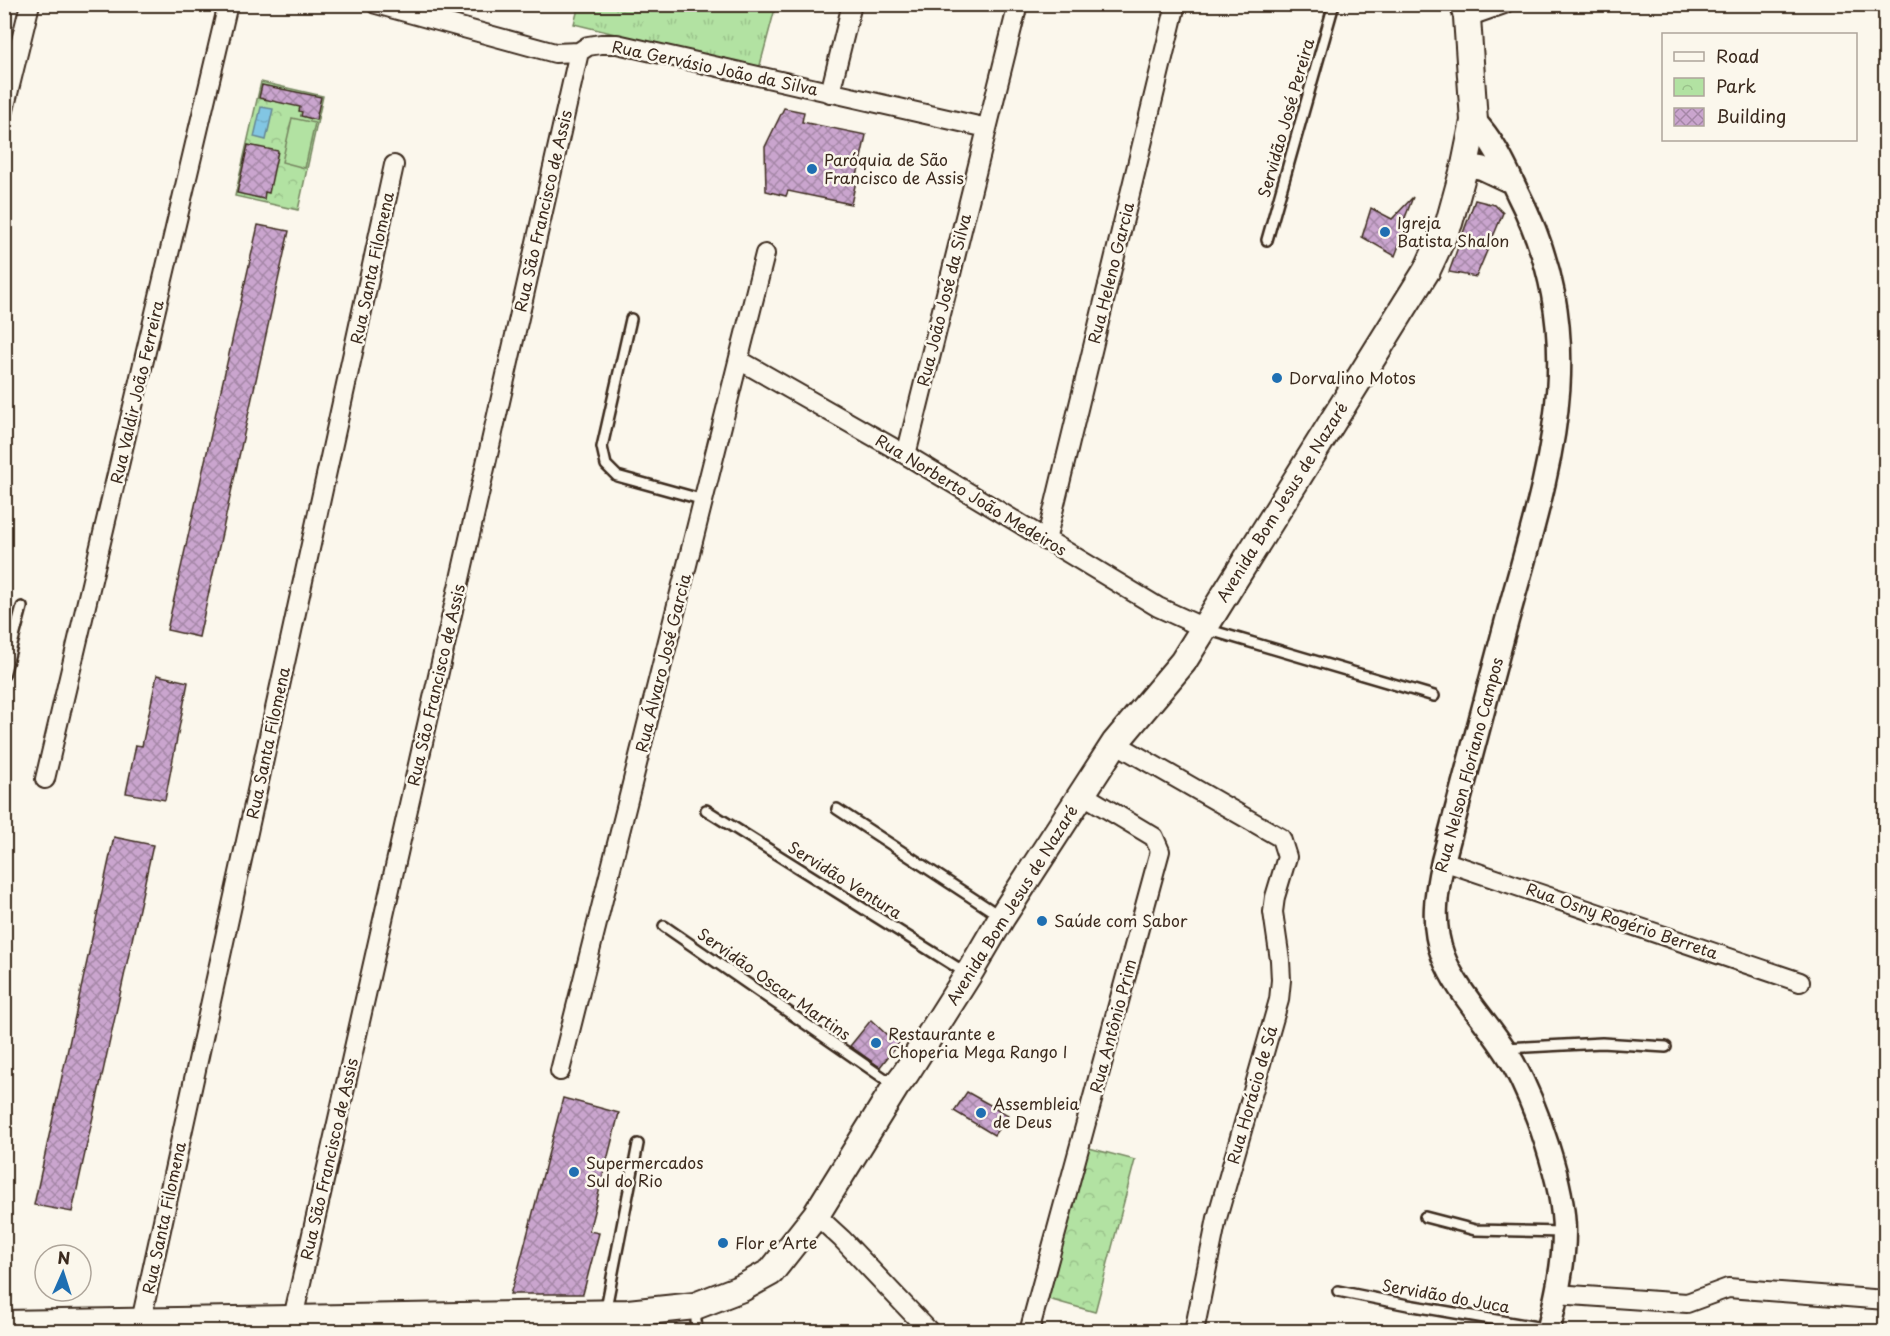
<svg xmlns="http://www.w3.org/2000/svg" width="1890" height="1336" font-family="'Playpen Sans',sans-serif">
<defs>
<pattern id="grass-tufts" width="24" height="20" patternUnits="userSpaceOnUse" patternTransform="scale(1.5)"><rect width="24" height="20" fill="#b2e2a2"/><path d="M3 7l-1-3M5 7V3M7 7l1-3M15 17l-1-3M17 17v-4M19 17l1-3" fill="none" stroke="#9ac28b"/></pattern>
<pattern id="park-crowns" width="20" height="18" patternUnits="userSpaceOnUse" patternTransform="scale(1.5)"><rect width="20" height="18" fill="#b2e2a2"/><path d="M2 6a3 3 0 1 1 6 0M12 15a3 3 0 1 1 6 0" fill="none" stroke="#9ac28b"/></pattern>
<pattern id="water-ripples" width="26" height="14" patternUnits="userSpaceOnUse" patternTransform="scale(1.5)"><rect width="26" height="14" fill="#82c6e3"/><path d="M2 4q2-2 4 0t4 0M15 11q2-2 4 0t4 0" fill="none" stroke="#71aac2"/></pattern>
<pattern id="building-cross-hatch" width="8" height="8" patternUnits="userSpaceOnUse" patternTransform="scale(1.5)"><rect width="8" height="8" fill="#caa5ce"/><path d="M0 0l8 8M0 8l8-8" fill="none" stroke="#a587a7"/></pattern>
</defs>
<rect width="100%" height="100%" fill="#fbf7ec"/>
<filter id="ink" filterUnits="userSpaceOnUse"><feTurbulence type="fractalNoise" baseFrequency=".0167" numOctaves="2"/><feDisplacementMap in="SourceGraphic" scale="12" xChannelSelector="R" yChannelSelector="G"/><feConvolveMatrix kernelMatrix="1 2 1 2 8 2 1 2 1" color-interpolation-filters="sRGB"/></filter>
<g filter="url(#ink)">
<!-- grass -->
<path fill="url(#grass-tufts)" stroke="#768660" stroke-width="1.5" d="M579 5H776L759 69 574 24Z"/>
<!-- park -->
<path fill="url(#park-crowns)" stroke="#768660" stroke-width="1.5" d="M261 82 323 96 298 210 235 196Z
M1089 1148 1135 1160 1095 1312 1048 1299Z"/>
<!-- pitch -->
<path fill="#b2e2a2" stroke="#768660" stroke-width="1.5" d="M292 118 315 123 305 168 282 162Z"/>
<!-- water -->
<path fill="url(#water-ripples)" stroke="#668894" stroke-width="1.5" d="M261 107 273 109 266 140 254 137Z"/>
<!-- building -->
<path fill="url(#building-cross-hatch)" stroke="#3b2a1e" stroke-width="1.5" d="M262 85 321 97 316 120 301 116 302 112 299 111 300 107 259 98Z
M784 108 804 112 802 122 866 135 851 204 788 191 786 196 766 191 765 147Z
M248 145 278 151 269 193 265 192 264 199 237 193Z
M1413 197 1403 223 1411 227 1401 240 1395 256 1362 237 1371 208 1392 219Z
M1475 200 1495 205 1503 213 1476 277 1449 272Z
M258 225 289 231 199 637 167 630Z
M157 675 188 682 165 800 126 793 136 745 142 746Z
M114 837 153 845 72 1212 34 1205Z
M871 1020 886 1034 902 1039 880 1067 850 1046Z
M967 1092 1008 1115 994 1135 954 1111Z
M563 1098 619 1113 589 1231 599 1233 583 1294H510L518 1270Z"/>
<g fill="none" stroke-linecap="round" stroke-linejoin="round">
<!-- service casing -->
<g stroke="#3b2a1e" stroke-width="14">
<path id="service" d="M1267 240 1334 4
M631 319 602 447 606 465 617 476 704 500
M1206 629 1434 696
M4 675 22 607
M837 809 1000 916
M706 810 966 973
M664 926 894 1085
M1506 1048 1602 1043 1666 1047
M1425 1217 1475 1230 1564 1232
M1338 1291 1408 1305 1549 1329
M695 1308 697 1332
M605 1313 638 1144"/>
</g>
<!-- minor casing -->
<g stroke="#3b2a1e" stroke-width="22">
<path id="minor" d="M376 4 555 53 579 52 588 46 601 44H617L987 128
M1467 17 1504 4
M830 93 852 4
M4 110 30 4
M739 360 906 455 1158 607 1204 628
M906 455 1018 4
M1046 541 1176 4
M1115 743 1281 838 1287 857 1275 897 1273 912 1280 960 1281 980 1279 1000 1217 1218 1194 1332
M45 779 228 4
M1443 861 1800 982
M560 1071 765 254
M816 1215 842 1239 930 1332
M1556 1294 1687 1303 1728 1288 1886 1300
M293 1318 579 52
M141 1321 394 165
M553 1332 558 1313
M1029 1332 1160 851 1154 837 1082 794"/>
</g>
<!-- tertiary casing -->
<g stroke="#3b2a1e" stroke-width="27">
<path id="tertiary" d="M1474 121C1494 141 1506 169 1518 194 1595 344 1548 470 1507 620 1486 701 1464 781 1443 861 1436 892 1431 925 1443 956 1458 995 1492 1026 1513 1063 1536 1105 1564 1184 1564 1232 1564 1265 1556 1299 1548 1332
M1465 165 1482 168 1512 182"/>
</g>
<!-- secondary casing -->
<g stroke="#3b2a1e" stroke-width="30">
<path id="secondary" d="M4 1324 628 1313 695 1306 742 1288 771 1272 816 1215 896 1086 906 1073 968 975 1002 917 1115 743 1183 662 1427 270 1449 223 1465 165 1474 121 1467 17 1464 4"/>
</g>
<!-- service -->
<use href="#service" stroke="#fbf7ec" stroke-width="9"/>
<!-- minor -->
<use href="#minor" stroke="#fbf7ec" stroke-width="18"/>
<!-- tertiary -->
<use href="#tertiary" stroke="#fbf7ec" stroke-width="22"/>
<!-- secondary -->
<use href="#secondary" stroke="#fbf7ec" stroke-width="26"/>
</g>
</g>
<!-- markers -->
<g fill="#1f6fb2" stroke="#fbf7ec" stroke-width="2">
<circle cx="812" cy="169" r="6"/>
<circle cx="1385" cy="232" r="6"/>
<circle cx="1277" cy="378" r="6"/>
<circle cx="1042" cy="921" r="6"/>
<circle cx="876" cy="1043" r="6"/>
<circle cx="981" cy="1113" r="6"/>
<circle cx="574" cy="1172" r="6"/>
<circle cx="723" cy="1243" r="6"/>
</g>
<g text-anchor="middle" stroke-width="5" stroke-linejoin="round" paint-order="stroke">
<!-- street labels -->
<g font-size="16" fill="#3b2a1e" stroke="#fbf7ec">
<text transform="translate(715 68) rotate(12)" y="6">Rua Gervásio João da Silva</text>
<text transform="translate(1286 118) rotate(-74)" y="6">Servidão José Pereira</text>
<text transform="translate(543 211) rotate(-77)" y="6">Rua São Francisco de Assis</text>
<text transform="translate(372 268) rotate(-78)" y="6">Rua Santa Filomena</text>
<text transform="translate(1111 273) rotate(-76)" y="6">Rua Heleno Garcia</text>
<text transform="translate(944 300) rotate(-76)" y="6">Rua João José da Silva</text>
<text transform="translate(137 392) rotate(-77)" y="6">Rua Valdir João Ferreira</text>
<text transform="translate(971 495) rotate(31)" y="6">Rua Norberto João Medeiros</text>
<text transform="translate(1282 502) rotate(-58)" y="6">Avenida Bom Jesus de Nazaré</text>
<text transform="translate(663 663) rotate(-76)" y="6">Rua Álvaro José Garcia</text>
<text transform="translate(436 685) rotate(-77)" y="6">Rua São Francisco de Assis</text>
<text transform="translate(268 743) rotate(-78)" y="6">Rua Santa Filomena</text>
<text transform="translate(1469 765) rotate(-75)" y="6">Rua Nelson Floriano Campos</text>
<text transform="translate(845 880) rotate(32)" y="6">Servidão Ventura</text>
<text transform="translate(1012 905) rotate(-58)" y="6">Avenida Bom Jesus de Nazaré</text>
<text transform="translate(1622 921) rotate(19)" y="6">Rua Osny Rogério Berreta</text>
<text transform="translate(774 984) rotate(35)" y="6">Servidão Oscar Martins</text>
<text transform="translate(1113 1026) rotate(-75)" y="6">Rua Antônio Prim</text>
<text transform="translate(1252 1095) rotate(-74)" y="6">Rua Horácio de Sá</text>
<text transform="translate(329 1159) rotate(-77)" y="6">Rua São Francisco de Assis</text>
<text transform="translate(164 1218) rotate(-78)" y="6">Rua Santa Filomena</text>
<text transform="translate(1446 1296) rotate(10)" y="6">Servidão do Juca</text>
</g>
<!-- poi labels -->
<g font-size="16" fill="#3b2a1e" stroke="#fbf7ec" text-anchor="start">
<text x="824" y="166">Paróquia de São<tspan x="824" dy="18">Francisco de Assis</tspan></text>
<text x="1397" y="229">Igreja<tspan x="1397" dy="18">Batista Shalon</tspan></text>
<text x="1289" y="384">Dorvalino Motos</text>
<text x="1054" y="927">Saúde com Sabor</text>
<text x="888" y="1040">Restaurante e<tspan x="888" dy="18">Choperia Mega Rango I</tspan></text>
<text x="993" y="1110">Assembleia<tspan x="993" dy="18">de Deus</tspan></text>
<text x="586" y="1169">Supermercados<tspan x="586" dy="18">Sul do Rio</tspan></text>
<text x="735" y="1249">Flor e Arte</text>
</g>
</g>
<!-- margin -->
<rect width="1890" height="1336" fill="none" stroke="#fbf7ec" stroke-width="24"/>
<rect x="12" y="12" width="1866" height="1312" fill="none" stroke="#3b2a1e" stroke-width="2" filter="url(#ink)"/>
<!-- legend -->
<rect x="1662" y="33" width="195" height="108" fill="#fbf7ec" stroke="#aea59a" stroke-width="1.5"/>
<rect x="1674" y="52" width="30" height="9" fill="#fbf7ec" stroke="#aea59a" stroke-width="1.5"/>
<text x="1716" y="63" font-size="18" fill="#3b2a1e">Road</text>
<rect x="1674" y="78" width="30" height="18" fill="url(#park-crowns)" stroke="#aea59a" stroke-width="1.5"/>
<text x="1716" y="93" font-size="18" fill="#3b2a1e">Park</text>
<rect x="1674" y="108" width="30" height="18" fill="url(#building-cross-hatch)" stroke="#aea59a" stroke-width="1.5"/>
<text x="1716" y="123" font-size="18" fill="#3b2a1e">Building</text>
<!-- north arrow -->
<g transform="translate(63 1273) rotate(3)"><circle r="28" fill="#fbf7ec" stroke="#aea59a" stroke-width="1.5"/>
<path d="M0-4.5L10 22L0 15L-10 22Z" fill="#1f6fb2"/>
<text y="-9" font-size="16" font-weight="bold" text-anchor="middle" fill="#3b2a1e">N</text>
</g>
</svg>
